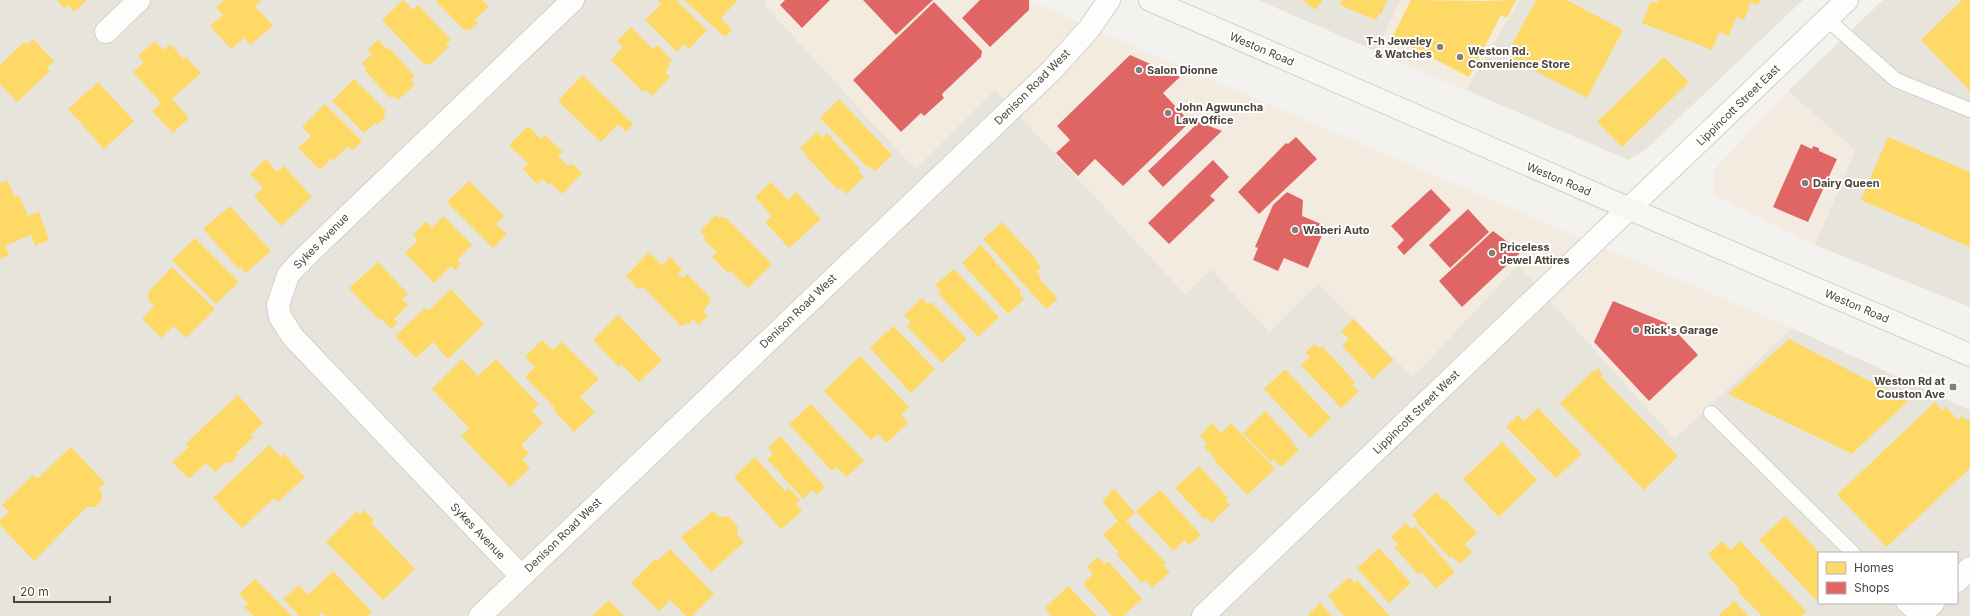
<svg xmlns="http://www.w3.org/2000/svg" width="1970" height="616" font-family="Inter,sans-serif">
<rect width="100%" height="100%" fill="#f4f2ee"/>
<!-- residential -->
<path fill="#e7e4dc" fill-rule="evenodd" d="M0 0H767L765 5 915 169 995 89 1185 294 1211 269 1269 332 1318 283 1413 377 1518 264 1674 438 1792 328 1970 410V616H0ZM1819 553H1957V603H1819Z
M1258 0H1803L1644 151 1628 160Z
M1883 0H1970V307L1815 245 1855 150 1788 91Z"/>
<!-- commercial -->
<path fill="#f3ebdf" d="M767 0H1028L1153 55 1792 328 1675 439 1518 265 1413 377 1318 283 1269 332 1211 269 1185 294 995 89 915 169 765 5Z
M1400 0H1520L1466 90 1376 51Z
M1788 91 1855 150 1815 245 1713 194 1715 169Z"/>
<!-- homes -->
<path fill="#ffd966" d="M57 0H87L74 12 68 5 64 8Z
M224 0H262L255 6 273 26 250 45 244 38 231 49 210 26 223 15 216 7Z
M403 0 413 10 418 5 451 40 446 44 449 47 430 65 427 63 425 65 382 20Z
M435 0H482L489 7 475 19 478 23 470 30 468 28 465 31Z
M657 0H676L707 30 689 49 684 44 677 52 645 20 661 4Z
M684 0H738L721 18 732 30 725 37Z
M1302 0H1323L1315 10Z
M1342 0H1387L1381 15 1379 13 1376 20 1340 5Z
M1411 0 1483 1 1516 0 1507 18 1501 15 1469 77 1392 37Z
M1536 0H1567L1623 30 1587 98 1506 56Z
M1659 0H1760L1758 5 1751 2 1744 20 1736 17 1729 36 1719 32 1712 50 1642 23 1651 1 1658 3Z
M1962 0H1970V91L1921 40Z
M631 27 653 49 657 45 672 60 668 64 670 66 665 72 670 77 652 96 646 90 643 92 611 60 623 47 617 41Z
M33 39 54 61 47 68 50 71 17 102 0 84V65L24 42 27 45Z
M378 40 387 49 389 48 415 76 411 80 415 85 398 100 393 95 390 98 365 71 367 69 362 63 372 54 368 49Z
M155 41 163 50 170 44 184 59 186 57 201 73 172 99 189 118 173 133 152 111 161 103 133 72 144 62 138 56Z
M1664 57 1689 82 1622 147 1597 122Z
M582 75 633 124 626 132 618 124 601 142 558 101Z
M354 79 386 111 384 114 386 116 377 125 375 123 364 133 332 101Z
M98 82 134 121 104 149 68 109Z
M839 99 892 155 875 171 869 166 867 167 820 118Z
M325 104 362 141 352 151 348 146 334 160 332 158 320 170 298 148 311 136 302 127Z
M528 126 541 139 545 135 563 152 558 156 568 166 571 163 582 173 562 194 551 183 549 185 542 179 537 184 523 169 528 163 509 145Z
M817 132 823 138 827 133 860 169 858 171 864 177 847 194 841 188 838 190 805 155 806 154 800 148Z
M1888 137 1970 172V247L1861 200Z
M266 159 277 172 284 166 312 197 281 226 254 196 263 188 250 174Z
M7 180 15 197 19 195 28 216 39 212 49 240 35 246 31 235 5 246 9 255 0 259V183Z
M469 181 504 216 496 224 507 234 493 248 447 202Z
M771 182 788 200 796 192 821 219 789 248 765 222 772 216 755 197Z
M230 206 271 251 246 273 240 267 239 269 203 229Z
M443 216 472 245 457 260 461 264 455 270 451 266 434 283 405 253 418 240 413 235 426 221 432 228Z
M715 216 726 218 772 264 748 288 730 271 728 273 712 257 717 252 703 239 706 237 700 231Z
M1002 222 1036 259 1035 260 1041 267 1036 272 1041 277 1039 278 1058 299 1046 309 983 239Z
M195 238 239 282 216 304 172 260Z
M981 245 1021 291 1019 293 1024 299 1008 314 962 263Z
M649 252 662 265 670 257 682 269 678 273 683 278 687 274 711 298 708 302 710 303 703 311 708 316 698 325 693 319 689 325 687 323 682 327 642 286 639 290 626 276Z
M378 262 408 294 402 299 408 305 394 319 398 323 391 329 381 318 379 320 349 288Z
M172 267 215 309 186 338 173 326 161 338 142 319 154 306 148 299V292Z
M954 269 999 317 978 337 939 294 941 292 935 285Z
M451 289 484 324 448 359 433 342 416 358 395 336 425 308 428 311Z
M922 298 928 304 931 302 967 339 942 363 907 326 911 322 904 315Z
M618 315 662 360 639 382 621 364 619 367 593 340Z
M1354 319 1393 360 1373 379 1342 346 1349 339 1341 331Z
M893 326 935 369 911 393 870 348Z
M1789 339 1908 401 1852 454 1728 394Z
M542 340 553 350 562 342 599 379 580 397 595 412 574 432 553 410 555 408 525 377 535 367 525 357Z
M1315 344 1319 349 1322 346 1355 382 1352 385 1359 391 1341 408 1301 365 1310 357 1305 352Z
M860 356 909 407 901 415 908 423 887 443 878 434 871 440 824 391Z
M462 359 478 376 496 359 539 405 532 411 543 423 521 445 529 453 522 459 530 468 510 487 461 436 469 428 432 389Z
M1598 368 1603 375 1601 377 1678 456 1644 490 1560 403 1594 370 1595 371Z
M1285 369 1331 418 1310 438 1264 389Z
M238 395 263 423 251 434 254 437 236 453 238 455 229 464 226 462 215 472 206 463 189 479 172 462 189 447 186 443Z
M1935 402 1943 411 1946 407 1958 420 1962 416 1967 421 1970 418V468L1887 547 1837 495Z
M811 404 864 461 846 477 837 467 832 471 789 424Z
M1538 408 1582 454 1556 478 1506 427 1518 415 1524 421Z
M1265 411 1293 441 1291 442 1299 450 1281 467 1273 459 1271 462 1243 433Z
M1212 423 1221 433 1231 423 1275 469 1247 495 1214 460 1215 458 1204 447 1207 444 1200 436Z
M780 436 825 487 817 495 812 490 803 499 767 459 773 454 768 448Z
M1502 442 1537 480 1499 517 1463 479Z
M269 445 281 457 284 454 305 477 278 502 274 498 242 528 213 498Z
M71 447 105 483 99 489 102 493V501L95 507H87L34 561 0 525V520L9 512 2 505 33 475 37 479Z
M755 457 785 491 789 488 800 500 796 504 802 511 781 529 734 477Z
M1199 466 1228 498 1225 500 1230 505 1211 523 1206 517 1204 519 1175 488Z
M1114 489 1135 513 1126 521 1166 563 1163 565 1170 572 1152 588 1145 580 1142 583 1117 555 1119 553 1103 534 1118 521 1102 501Z
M1160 490 1201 535 1189 545 1185 540 1173 551 1136 511Z
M1436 492 1443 500 1444 498 1477 533 1465 544 1472 552 1460 564 1452 556 1450 558 1417 523 1418 522 1412 515Z
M364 510 374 520 371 523 415 569 383 600 326 542 357 511 360 515Z
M713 511 720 517 728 516 738 527 737 535 744 542 711 572 681 537Z
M1785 516 1820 553 1819 598 1816 600 1759 540Z
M1406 523 1412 529 1415 526 1455 572 1436 589 1422 572 1419 575 1394 547 1398 544 1391 537Z
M1722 541 1731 550 1740 541 1806 611 1802 616H1762L1737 591 1739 589 1708 554Z
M1379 548 1411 583 1389 603 1357 568Z
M670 549 714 594 692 616H686L670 600 659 611 631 583 655 559 657 561Z
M1098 557 1104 564 1108 561 1142 599 1123 616H1112L1083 584 1093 574 1087 567Z
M333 571 372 612 368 616H325L322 612 318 616H299L283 599 299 585 308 595Z
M1349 577 1355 583 1357 580 1390 616H1344L1332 603 1334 602 1328 596Z
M255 579 292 616H254L244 607 248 603 239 594Z
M1068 586 1097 616H1052L1045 608Z
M609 600 624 616H592Z
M1734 601 1749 616H1718Z
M1320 603 1332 616H1307Z"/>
<!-- shops -->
<path fill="#e06666" d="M785 0H830L802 28 780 5Z
M863 0H933L896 35Z
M980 0H1029V10L990 47 962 18Z
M934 2 982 51 981 57 943 93 942 95 944 98 924 116 921 113 901 132 853 80Z
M1130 55 1180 77 1163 93 1190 122 1123 186 1095 159 1078 176 1056 153 1070 140 1057 126Z
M1199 122 1222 131 1163 187 1148 171Z
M1296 137 1317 159 1259 214 1238 192 1286 143 1288 144Z
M1801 144 1812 149 1813 146 1819 148V151L1837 159 1808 222 1773 207Z
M1213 160 1229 177 1210 196 1215 200 1169 244 1148 223Z
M1431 189 1451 210 1404 255 1397 247 1404 240 1391 226Z
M1287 192 1303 200 1302 216 1326 226 1308 268 1284 258 1278 271 1253 260 1258 248 1255 247 1273 205Z
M1468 209 1489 232 1450 268 1429 245Z
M1493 231 1521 252 1462 307 1439 281Z
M1613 301 1669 324 1698 355 1649 401 1594 342Z"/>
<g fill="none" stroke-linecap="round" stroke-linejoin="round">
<!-- lane casing -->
<g stroke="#d2d0cb" stroke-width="16">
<path id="lane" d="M1827 19 1896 80 1970 110
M1711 413 1853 553
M1903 603 1917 616"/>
</g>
<!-- street casing -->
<g stroke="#d2d0cb" stroke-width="24">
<path id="street" d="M106 32 139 0
M520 575 293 337 280 317 278 305 288 275 305 257 573 0
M1957 581 1970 568
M480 616 1051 71 1089 29 1109 0
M1203 616 1847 0
M1920 616 1933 603"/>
</g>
<!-- secondary casing -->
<g stroke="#d3cfc5" stroke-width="24">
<path id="secondary" d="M1150 0 1630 209 1970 355"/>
</g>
<!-- lane -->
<use href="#lane" stroke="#fdfdfc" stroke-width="14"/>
<!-- street -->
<use href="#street" stroke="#fdfdfc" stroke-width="22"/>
<!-- secondary -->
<use href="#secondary" stroke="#f7f6f1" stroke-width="22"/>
</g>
<!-- markers -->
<g fill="#868178" stroke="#fff" stroke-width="1.5">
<circle cx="1440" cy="47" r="4"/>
<circle cx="1460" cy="57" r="4"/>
<circle cx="1139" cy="70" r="4"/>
<circle cx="1168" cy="113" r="4"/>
<circle cx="1805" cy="183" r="4"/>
<circle cx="1295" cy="230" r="4"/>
<circle cx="1492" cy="253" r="4"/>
<circle cx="1636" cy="330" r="4"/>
<rect x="1949" y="383" width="8" height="8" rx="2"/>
</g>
<g text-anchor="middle" stroke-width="4" stroke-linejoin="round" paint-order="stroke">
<!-- poi labels -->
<g font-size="11" font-weight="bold" fill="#4b4439" stroke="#fff" text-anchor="start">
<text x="1432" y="45" text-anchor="end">T-h Jeweley<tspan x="1432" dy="13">&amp; Watches</tspan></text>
<text x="1468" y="55">Weston Rd.<tspan x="1468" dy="13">Convenience Store</tspan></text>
<text x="1147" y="74">Salon Dionne</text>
<text x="1176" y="111">John Agwuncha<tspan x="1176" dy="13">Law Office</tspan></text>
<text x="1813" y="187">Dairy Queen</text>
<text x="1303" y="234">Waberi Auto</text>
<text x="1500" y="251">Priceless<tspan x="1500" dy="13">Jewel Attires</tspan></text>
<text x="1644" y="334">Rick's Garage</text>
<text x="1945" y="385" text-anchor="end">Weston Rd at<tspan x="1945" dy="13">Couston Ave</tspan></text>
</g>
<!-- street labels -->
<g font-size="11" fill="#4b4439" stroke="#fff">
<text transform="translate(1262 49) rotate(23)" y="4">Weston Road</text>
<text transform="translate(1032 87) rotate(-45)" y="4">Denison Road West</text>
<text transform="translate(1738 105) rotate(-44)" y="4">Lippincott Street East</text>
<text transform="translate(1559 179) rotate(23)" y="4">Weston Road</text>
<text transform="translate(321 241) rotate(-45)" y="4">Sykes Avenue</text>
<text transform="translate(1857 306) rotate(23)" y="4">Weston Road</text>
<text transform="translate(798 311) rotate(-44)" y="4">Denison Road West</text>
<text transform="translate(1416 412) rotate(-44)" y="4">Lippincott Street West</text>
<text transform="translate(478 531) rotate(46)" y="4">Sykes Avenue</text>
<text transform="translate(563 535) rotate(-44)" y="4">Denison Road West</text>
</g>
</g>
<!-- legend -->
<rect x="1818" y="552" width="140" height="52" fill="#ffffff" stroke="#b7b4b0"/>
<rect x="1826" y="562" width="20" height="12" fill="#ffd966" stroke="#b7b4b0"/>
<text x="1854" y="572" font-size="12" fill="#4b4439">Homes</text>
<rect x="1826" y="582" width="20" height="12" fill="#e06666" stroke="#b7b4b0"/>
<text x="1854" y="592" font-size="12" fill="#4b4439">Shops</text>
<!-- scale -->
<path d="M14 596v6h96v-6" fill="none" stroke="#4b4439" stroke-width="2"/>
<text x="20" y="596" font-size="12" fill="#4b4439" stroke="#ffffff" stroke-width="3" paint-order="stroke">20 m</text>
</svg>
